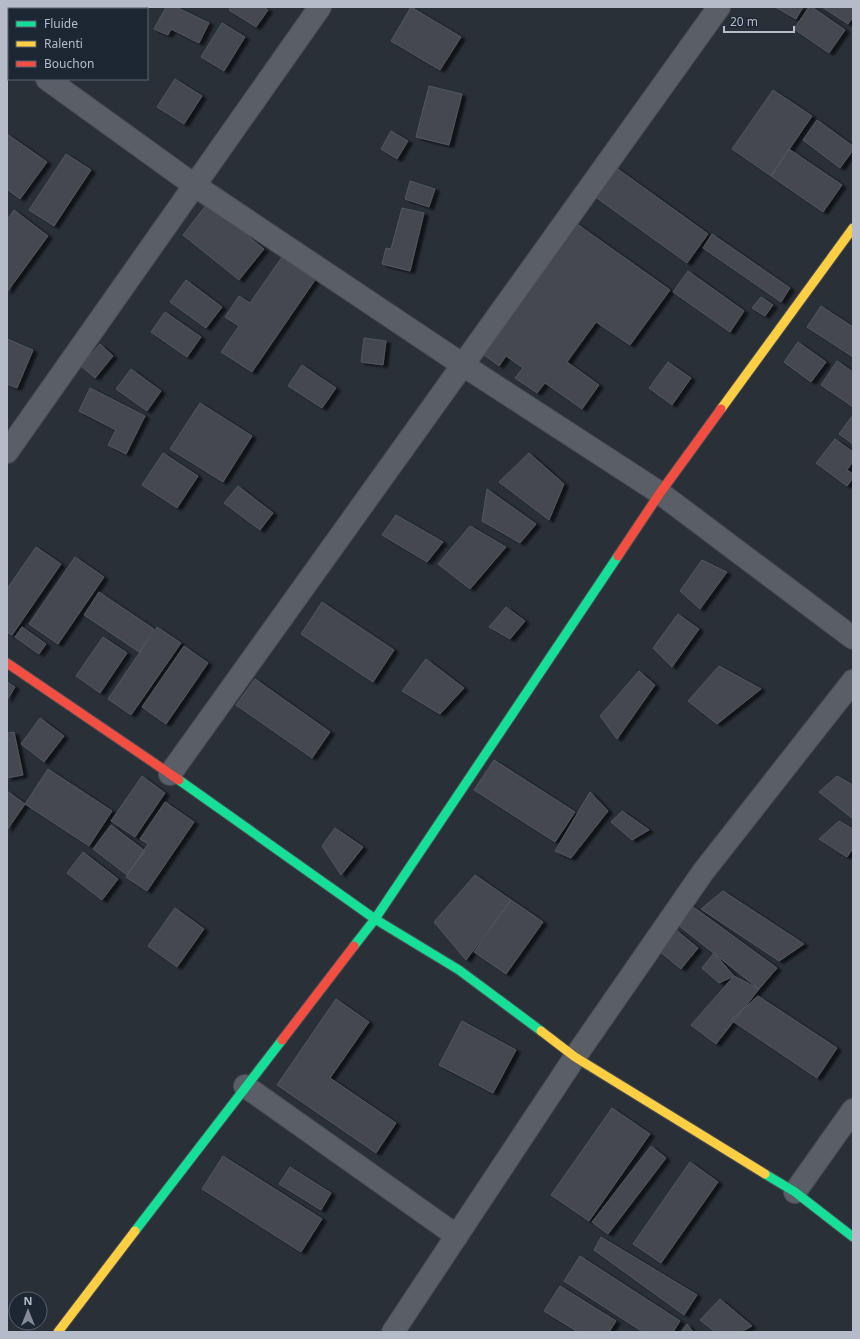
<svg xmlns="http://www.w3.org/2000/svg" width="860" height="1339" font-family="'Noto Sans',sans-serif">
<defs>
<filter id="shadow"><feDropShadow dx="4.5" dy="2.5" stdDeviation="1" flood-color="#0009"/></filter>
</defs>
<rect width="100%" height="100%" fill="#2a3038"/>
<!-- building -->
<path fill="#444950" stroke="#52575f" filter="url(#shadow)" d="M166 7H176L209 23 199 43 171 29 168 35 154 29Z
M231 7H263L268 10 256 27 229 10Z
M411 7 461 37 440 70 391 41Z
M775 7H803L796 19Z
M809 7H812L845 30 829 53 794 29Z
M822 7H853V17L848 24Z
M222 23 245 37 224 71 201 57Z
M175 79 202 96 184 124 157 107Z
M429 86 462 94 449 145 416 137Z
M773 90 812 116 771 176 732 149Z
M817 120 853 146V150L840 168 803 140Z
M391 131 408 141 397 159 381 149Z
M7 134 47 162 20 199 7 189Z
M789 149 842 185 823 212 771 176Z
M66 154 91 170 54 226 29 210Z
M615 167 708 234 687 263 594 196Z
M410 181 435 189 429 207 405 199Z
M207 204 264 249 239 280 183 235Z
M402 208 424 213 410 271 382 264 386 248 391 249Z
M14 210 48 236 7 292V220Z
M577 224 670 290 630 345 596 322 567 362 599 385 582 409 545 383 537 393 515 378 523 368 506 356 499 366 484 355Z
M712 234 790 288 781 302 703 248Z
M282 257 315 280 252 372 221 352 239 326 225 317 239 296 250 303Z
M688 271 744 311 730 332 673 292Z
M186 280 222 307 206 328 170 302Z
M761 297 773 305 765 316 752 308Z
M821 306 853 327V357L807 327Z
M165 312 201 337 187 357 151 332Z
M364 338 386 341 383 365 361 362Z
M7 339 33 350 17 388 7 384Z
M798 342 826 362 811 382 784 362Z
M100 344 113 356 95 378 81 366Z
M837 361 853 372V407L821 385Z
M668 362 691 378 672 405 649 388Z
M302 365 336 388 322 408 288 386Z
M131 369 161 391 147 411 116 389Z
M90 388 145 416 126 454 108 445 116 430 79 411Z
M200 403 252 436 223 482 170 449Z
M853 415V444L839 434Z
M835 439 853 452V461L847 470 853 474V478L847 486 816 463Z
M163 453 198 476 177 508 142 485Z
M529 453 564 484 549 520 499 482Z
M238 486 273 513 260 530 224 503Z
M487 489 536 524 520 543 482 521Z
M396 515 443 542 427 562 382 535Z
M470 526 506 547 470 589 438 564Z
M36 547 61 564 12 635 7 632V589Z
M75 557 104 577 58 644 29 624Z
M702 560 727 572 700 609 680 591Z
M99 592 154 629 139 652 84 615Z
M322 602 394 650 373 682 301 634Z
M506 607 525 621 510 639 489 627Z
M678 614 699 629 672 667 653 648Z
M22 627 46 644 39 654 15 637Z
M157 627 181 643 131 715 108 699Z
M103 637 127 653 100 693 76 676Z
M184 646 208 663 166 724 142 707Z
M426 659 464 688 440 714 402 691Z
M719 666 761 689 717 724 688 701Z
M639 671 655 685 617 739 600 716Z
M255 679 330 732 312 758 236 705Z
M7 682 15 687 7 700Z
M40 718 64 736 44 762 21 744Z
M14 732 23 775 7 778V733Z
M494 760 575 812 555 842 474 790Z
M48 769 112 811 89 846 25 804Z
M142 776 165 793 135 837 111 821Z
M837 776 853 785V819L819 792Z
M7 791 25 804 7 830Z
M590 792 608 811 571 858 555 851Z
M165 802 194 822 147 891 126 877 148 844 140 839Z
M622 811 649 830 632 840 611 822Z
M839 821 853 829V848L847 857 819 839Z
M111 825 145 851 127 875 93 849Z
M335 828 363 847 341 875 322 846Z
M83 852 118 879 102 900 67 873Z
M475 875 511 900 466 960 434 922Z
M723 891 804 944 779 961 701 909Z
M511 900 543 922 506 974 474 952Z
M688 903 777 968 759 989 673 921Z
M175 908 204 929 177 967 148 946Z
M676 930 698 948 681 969 659 951Z
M714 953 734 976 719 983 702 968Z
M734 976 759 989 716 1044 691 1025Z
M758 996 837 1048 817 1078 731 1020Z
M336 999 369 1022 330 1078 396 1123 376 1153 277 1085Z
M462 1021 516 1050 493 1093 439 1065Z
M612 1108 650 1134 589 1221 551 1195Z
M651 1146 666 1158 608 1234 592 1222Z
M223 1156 322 1219 301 1252 202 1189Z
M690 1162 718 1182 661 1263 633 1244Z
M290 1167 331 1193 321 1210 279 1184Z
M601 1237 697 1295 684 1315 594 1250Z
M580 1256 680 1321 673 1332H643L564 1281Z
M560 1286 616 1321 609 1332H578L544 1311Z
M720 1299 752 1326 741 1332H715L700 1320Z
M687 1324 693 1332H681Z"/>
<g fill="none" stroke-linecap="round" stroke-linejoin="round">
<!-- street casing -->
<g stroke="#484c53" stroke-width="24">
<path id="street" d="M22 9 24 7
M7 30 9 28
M7 50 9 52
M47 79 194 185 463 365 660 493 853 638
M7 452 320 7
M170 774 719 7
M245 1086 457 1236
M795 1192 853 1110
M393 1332 575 1057 703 872 853 681"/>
</g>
<!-- fast casing -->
<g stroke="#484c53" stroke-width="11">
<path id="fast" d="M179 780 375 919 459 970 541 1031
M354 946 375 919 618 556
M765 1174 795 1192 853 1237
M135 1231 282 1040"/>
</g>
<!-- slow casing -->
<g stroke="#484c53" stroke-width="11">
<path id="slow" d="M721 409 853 228
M541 1031 575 1057 765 1174
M58 1332 135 1231"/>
</g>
<!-- jam casing -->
<g stroke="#484c53" stroke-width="11">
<path id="jam" d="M618 556 660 493 721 409
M7 663 179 780
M282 1040 354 946"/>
</g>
<!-- street -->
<use href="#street" stroke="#5a5e66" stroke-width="22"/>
<!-- fast -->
<use href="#fast" stroke="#16e098" stroke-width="9"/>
<!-- slow -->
<use href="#slow" stroke="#ffcf43" stroke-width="9"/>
<!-- jam -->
<use href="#jam" stroke="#f24e42" stroke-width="9"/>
</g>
<!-- border -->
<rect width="860" height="1339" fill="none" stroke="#b4bcc9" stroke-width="16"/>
<!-- legend -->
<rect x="8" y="8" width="140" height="72" fill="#1d2633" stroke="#59626f"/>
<rect x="16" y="21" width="20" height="6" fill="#16e098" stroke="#59626f"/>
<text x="44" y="28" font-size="12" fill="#b4bcc9">Fluide</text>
<rect x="16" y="41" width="20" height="6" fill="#ffcf43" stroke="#59626f"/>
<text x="44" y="48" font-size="12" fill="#b4bcc9">Ralenti</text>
<rect x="16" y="61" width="20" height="6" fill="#f24e42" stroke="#59626f"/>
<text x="44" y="68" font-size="12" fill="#b4bcc9">Bouchon</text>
<!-- north arrow -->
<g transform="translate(28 1311)"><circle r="19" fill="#1d2633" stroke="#59626f"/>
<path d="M0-3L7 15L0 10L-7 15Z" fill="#848b96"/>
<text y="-6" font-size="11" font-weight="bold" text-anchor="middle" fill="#b4bcc9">N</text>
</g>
<!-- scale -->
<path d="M724 26v6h70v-6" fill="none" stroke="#b4bcc9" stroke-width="2"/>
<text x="730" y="26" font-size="12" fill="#b4bcc9" stroke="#1d2633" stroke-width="3" paint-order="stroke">20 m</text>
</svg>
